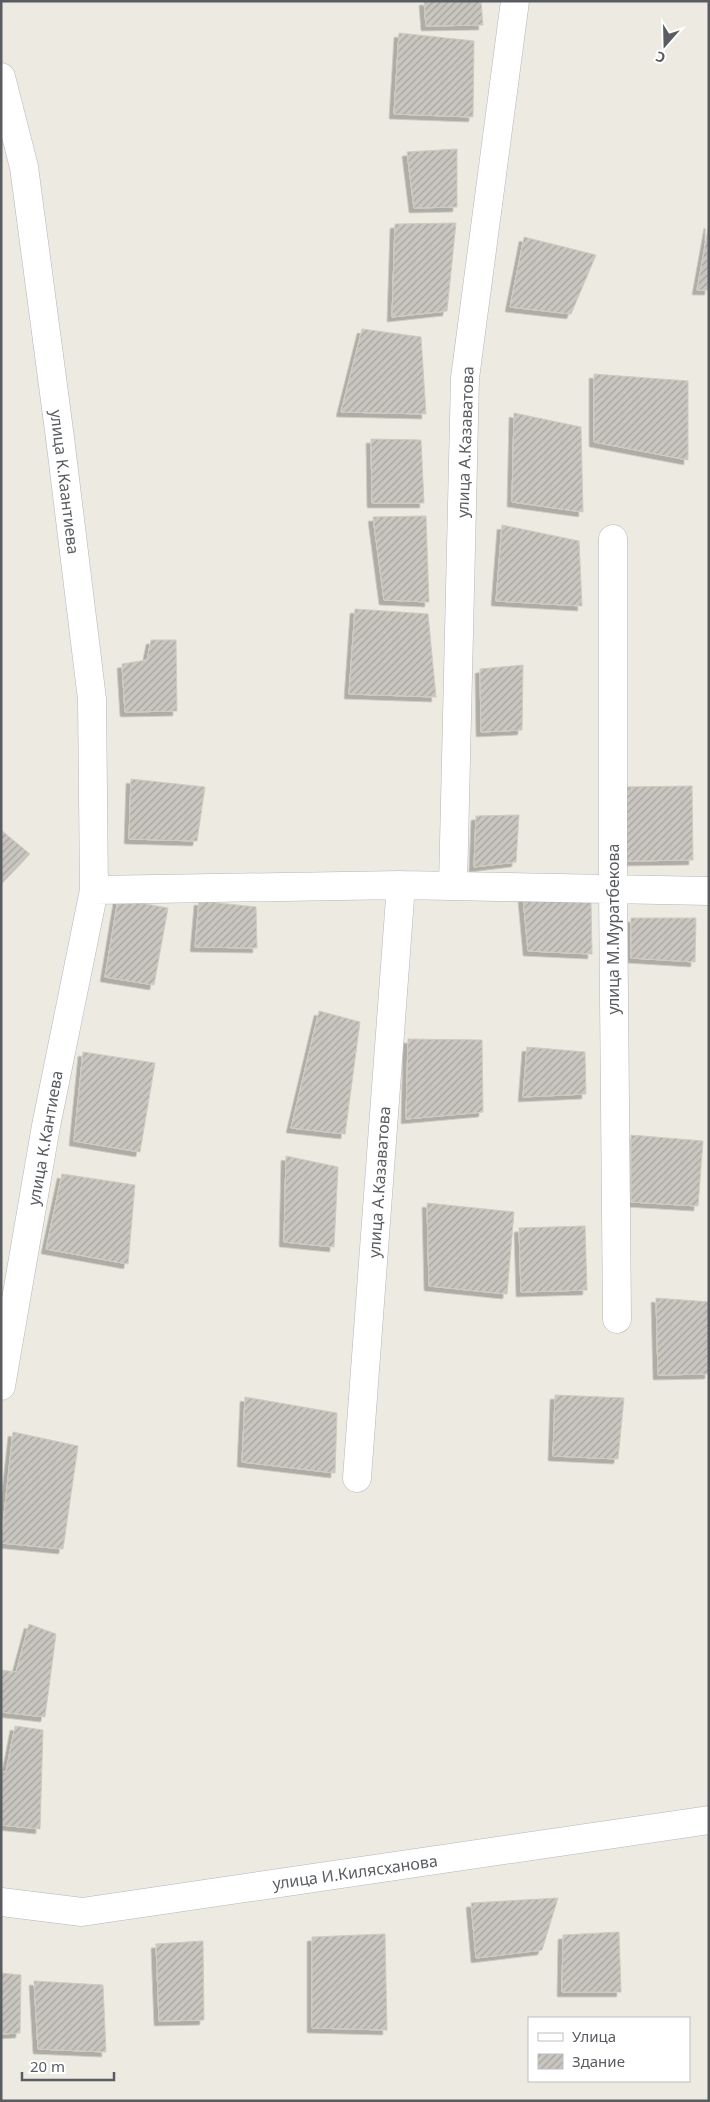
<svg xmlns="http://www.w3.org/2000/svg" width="710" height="2102" font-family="'Noto Sans',sans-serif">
<defs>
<pattern id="building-hatch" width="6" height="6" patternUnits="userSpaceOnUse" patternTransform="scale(1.25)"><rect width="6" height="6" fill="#c9c6c0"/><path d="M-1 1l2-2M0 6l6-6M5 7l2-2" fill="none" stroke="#a6a49f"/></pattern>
<filter id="shadow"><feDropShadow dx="-4.5" dy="4.5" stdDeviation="0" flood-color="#0004"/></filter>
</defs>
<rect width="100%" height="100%" fill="#eceae1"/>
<!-- building -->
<path fill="url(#building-hatch)" stroke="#d0cbbf" filter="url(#shadow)" d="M424 1H481L483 25 426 26Z
M399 33 474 41 473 117 394 114Z
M457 149V207L414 208 407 152Z
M456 223 447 311 392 317 395 224Z
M709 224V290H697Z
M524 237 596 255 571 314 510 307Z
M362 329 421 337 426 414 341 412Z
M594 374 688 381V460L594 442Z
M514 413 581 427 583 512 512 502Z
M371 439 421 440 424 503H372Z
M426 516 429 602 384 600 373 517Z
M502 525 579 541 582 606 496 601Z
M355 609 428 614 436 697 349 694Z
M151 640H176L177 711 125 712 122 664 147 660Z
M523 665 522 730 481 732 480 669Z
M131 779 205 787 197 841 129 839Z
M692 786 693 860 626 861 623 787Z
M519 815 516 862 474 867 476 816Z
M1 830 30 854 1 884Z
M523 897 591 902 592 954 528 951Z
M118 899 168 908 154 985 105 977Z
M199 901 256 907 257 948 195 947Z
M631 918H696L695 962 631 958Z
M319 1011 360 1022 345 1134 291 1128Z
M408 1039 482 1040 483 1112 406 1119Z
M527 1047 585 1052 586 1094 523 1097Z
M83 1052 155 1063 140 1152 74 1141Z
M631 1135 703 1141 698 1206 631 1202Z
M286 1156 338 1167 334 1247 284 1242Z
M62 1174 135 1185 128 1264 46 1249Z
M427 1203 514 1212 507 1294 429 1286Z
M585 1226 587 1290 521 1292 519 1228Z
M656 1298 709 1302V1374L658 1375Z
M555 1395 624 1398 618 1459 553 1456Z
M245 1397 337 1413 335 1473 242 1462Z
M13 1432 78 1446 63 1549 1 1543Z
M29 1624 56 1634 45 1717 1 1712V1670L16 1672Z
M15 1726 43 1730 40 1829 1 1825V1772H6Z
M558 1898 542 1950 476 1958 471 1903Z
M619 1932 621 1992H562L563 1935Z
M385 1934 387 2030 312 2028V1937Z
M203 1941 204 2020 159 2021 156 1944Z
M1 1973 21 1975 20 2033 1 2034Z
M34 1981 103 1985 106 2052 38 2049Z"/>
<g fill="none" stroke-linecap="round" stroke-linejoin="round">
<!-- minor casing -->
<g stroke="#b3b6bb" stroke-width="29">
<path id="minor" d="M1 77 24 167 60 438 92 699 94 890 46 1126 1 1386
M613 539V889L617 1319
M453 886 465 378 515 1
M94 890 401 885 709 891
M357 1478 401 885
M1 1902 82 1912 709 1820"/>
</g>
<!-- minor -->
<use href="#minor" stroke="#fff" stroke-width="28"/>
</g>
<g text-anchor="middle" stroke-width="4" stroke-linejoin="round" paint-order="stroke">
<!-- street labels -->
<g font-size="16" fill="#595d61" stroke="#fff">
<text transform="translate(465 442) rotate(-88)" y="6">улица А.Казаватова</text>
<text transform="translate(65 482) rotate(83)" y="6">улица К.Каантиева</text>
<text transform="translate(613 929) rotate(-90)" y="6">улица М.Муратбекова</text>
<text transform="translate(45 1138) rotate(-80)" y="6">улица К.Кантиева</text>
<text transform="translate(379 1182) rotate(-86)" y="6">улица А.Казаватова</text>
<text transform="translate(355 1872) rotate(-8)" y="6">улица И.Килясханова</text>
</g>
</g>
<!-- border -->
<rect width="710" height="2102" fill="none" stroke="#595d61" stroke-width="5"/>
<!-- legend -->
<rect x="528" y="2017" width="162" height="65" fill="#ffffff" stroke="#bdbec0"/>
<rect x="538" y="2033" width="25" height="8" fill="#ffffff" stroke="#bdbec0"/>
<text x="572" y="2042" font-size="15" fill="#595d61">Улица</text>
<rect x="538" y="2054" width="25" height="15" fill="url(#building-hatch)" stroke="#bdbec0"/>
<text x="572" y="2067" font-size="15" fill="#595d61">Здание</text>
<!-- north arrow -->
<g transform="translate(665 45) rotate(200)" stroke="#ffffff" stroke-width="4" paint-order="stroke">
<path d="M0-4L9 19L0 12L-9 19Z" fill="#595d61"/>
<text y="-8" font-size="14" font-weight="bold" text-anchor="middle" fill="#595d61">С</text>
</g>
<!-- scale -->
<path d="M22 2072v8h92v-8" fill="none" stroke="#595d61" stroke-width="2.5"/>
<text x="30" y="2072" font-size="15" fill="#595d61" stroke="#ffffff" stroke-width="4" paint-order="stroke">20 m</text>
</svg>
